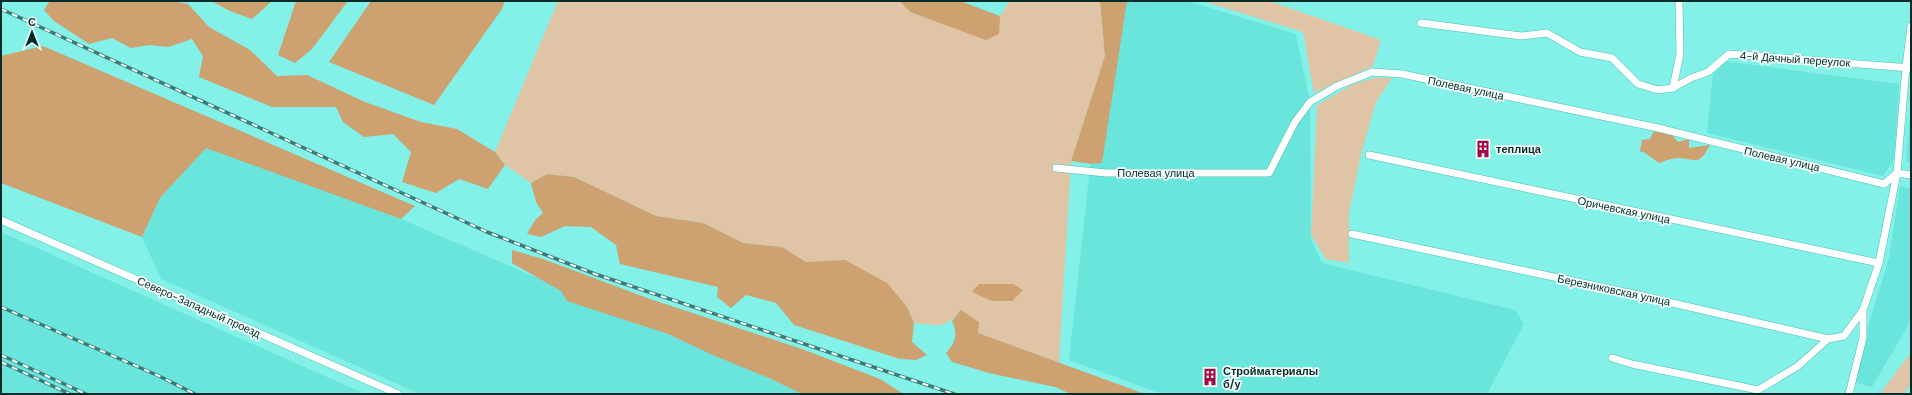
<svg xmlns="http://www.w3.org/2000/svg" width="1912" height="395" font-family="'DM Sans',sans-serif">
<rect width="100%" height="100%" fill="#83f1e7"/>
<!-- built -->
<path fill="#69e5db" d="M1108 1H1188L1296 34 1310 102 1311 238 1322 263 1515 310 1524 324 1487 394H1162L1069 360Z
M1722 61 1899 84 1894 160 1883 176 1707 133 1713 72Z
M1911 103V164L1906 161Z
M206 147 401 219 806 394H420L161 279 142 237 160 198Z
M1900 186 1911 189V320L1872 387 1854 382 1866 333 1889 258Z
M1 232 365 394H1Z"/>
<!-- green -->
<path fill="#e0c4a6" d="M558 1H900L910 12 999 34 1000 16 1010 1H1100L1105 56 1071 161 1059 363 978 333 961 310C945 330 938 325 914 323L907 307 845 260 806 262 782 247 743 243 703 223 656 216 574 177 547 174 531 183 505 165 495 152Z
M1203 1H1269L1381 40 1373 66 1314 93 1303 32Z
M1374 78H1392L1376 102 1361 154 1349 214V263L1326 259 1311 235 1317 105 1354 84Z
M1911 352V383L1904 394H1880Z"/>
<!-- forest -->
<path fill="#cda170" d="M50 1H170L188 4 209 27 250 50 277 76 307 75 365 102 421 122 457 129 495 152 505 165 488 189 459 179 436 193 402 182 411 152 393 134 364 137 343 122 336 107H272L199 77 203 56 192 39 168 47 149 45 131 48 112 38 89 44 54 21 44 10Z
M211 1H272L252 19 230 11Z
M296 1H348L312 49 295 63 278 55Z
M371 1H505L502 9 434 105 329 62Z
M900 1H960L1000 16 999 34 986 40 910 12Z
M1100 1H1127L1102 163 1091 164 1071 161 1105 56Z
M43 46 415 206 401 219 206 148 160 198 142 237 1 183V56Z
M1654 131 1672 135 1678 142 1689 139V148L1710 145C1698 167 1698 159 1678 158 1672 158 1665 161 1659 163L1645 153 1640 151 1642 140 1650 139Z
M547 174 574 177 656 216 703 223 743 243 782 247 806 262 845 260 887 283 907 307 914 323 912 342 927 355 916 360 900 359 794 325 776 303 746 295 731 308 717 297 718 287 620 264 616 245 591 227 565 226 541 237 527 234 535 220 543 213 536 202 531 183Z
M512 250 543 259 650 299 802 349 880 379 902 393 802 394 769 378 715 356 668 334 567 301 561 291 512 263Z
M979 284H1013L1023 290 1012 301H992L972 292Z
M961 310 979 322 978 333 1145 394H1071L1055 387 989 373 952 362 946 353C956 342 958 334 952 321Z"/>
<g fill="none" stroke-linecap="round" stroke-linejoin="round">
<!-- minor casing -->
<g stroke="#4cbeb5" stroke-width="8">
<path id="minor" d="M1421 23 1521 36 1547 33 1580 52 1612 58 1638 84 1658 90 1673 88 1691 78 1708 72 1729 54 1911 68
M1673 88 1680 54 1679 1
M1369 155 1879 263
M1056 168 1106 173H1269L1295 122 1310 102 1337 86 1372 72 1402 74 1658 128 1884 184 1897 173 1911 175
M1 220 398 394
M1352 234 1629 293 1828 339 1844 336 1863 310
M1612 358 1632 364 1758 390 1798 366 1828 339
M1849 394 1863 338V310L1879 263 1897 173 1906 67 1911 26"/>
</g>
<!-- minor -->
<use href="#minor" stroke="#fff" stroke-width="7"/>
<!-- rail casing -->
<g stroke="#397c77" stroke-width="3.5">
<path id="rail" d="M1 9 487 232 595 274 954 394
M1 307 159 376 195 394
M1 355 86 394
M1 362 70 394"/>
</g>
<!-- rail -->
<use href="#rail" stroke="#f4fefd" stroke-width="2" stroke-dasharray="6" stroke-linecap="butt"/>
</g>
<!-- icons -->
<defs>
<g id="building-bare" transform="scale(1.38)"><path d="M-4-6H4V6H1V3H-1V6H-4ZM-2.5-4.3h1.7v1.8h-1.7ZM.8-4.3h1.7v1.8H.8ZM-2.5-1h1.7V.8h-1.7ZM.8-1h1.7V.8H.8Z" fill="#a30a45" stroke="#f4fefd" stroke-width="2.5" paint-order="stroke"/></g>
</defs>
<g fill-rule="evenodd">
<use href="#building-bare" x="1483" y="149"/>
<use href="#building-bare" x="1210" y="377"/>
</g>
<g text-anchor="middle" stroke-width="3.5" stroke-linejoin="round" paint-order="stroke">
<!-- street labels -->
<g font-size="11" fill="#062b29" stroke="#f4fefd">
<text transform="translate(1795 59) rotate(4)" y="4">4-й Дачный переулок</text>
<text transform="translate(1466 88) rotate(12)" y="4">Полевая улица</text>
<text transform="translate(1782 159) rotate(13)" y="4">Полевая улица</text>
<text x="1156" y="177">Полевая улица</text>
<text transform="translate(1624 210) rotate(12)" y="4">Оричевская улица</text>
<text transform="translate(1614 290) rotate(12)" y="4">Березниковская улица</text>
<text transform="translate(199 307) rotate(24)" y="4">Северо-Западный проезд</text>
</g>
<!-- poi labels -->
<g font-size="11" font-weight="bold" fill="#062b29" stroke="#f4fefd" text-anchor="start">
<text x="1496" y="153">теплица</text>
<text x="1223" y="375">Стройматериалы<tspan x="1223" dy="13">б/у</tspan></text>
</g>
</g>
<!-- border -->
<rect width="1912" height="395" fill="none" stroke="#062b29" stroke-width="4"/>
<!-- north arrow -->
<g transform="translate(32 32)" stroke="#f4fefd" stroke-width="3" paint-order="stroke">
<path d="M0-3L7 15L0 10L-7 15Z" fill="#062b29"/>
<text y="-6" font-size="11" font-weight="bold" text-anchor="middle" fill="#062b29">С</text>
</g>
</svg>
